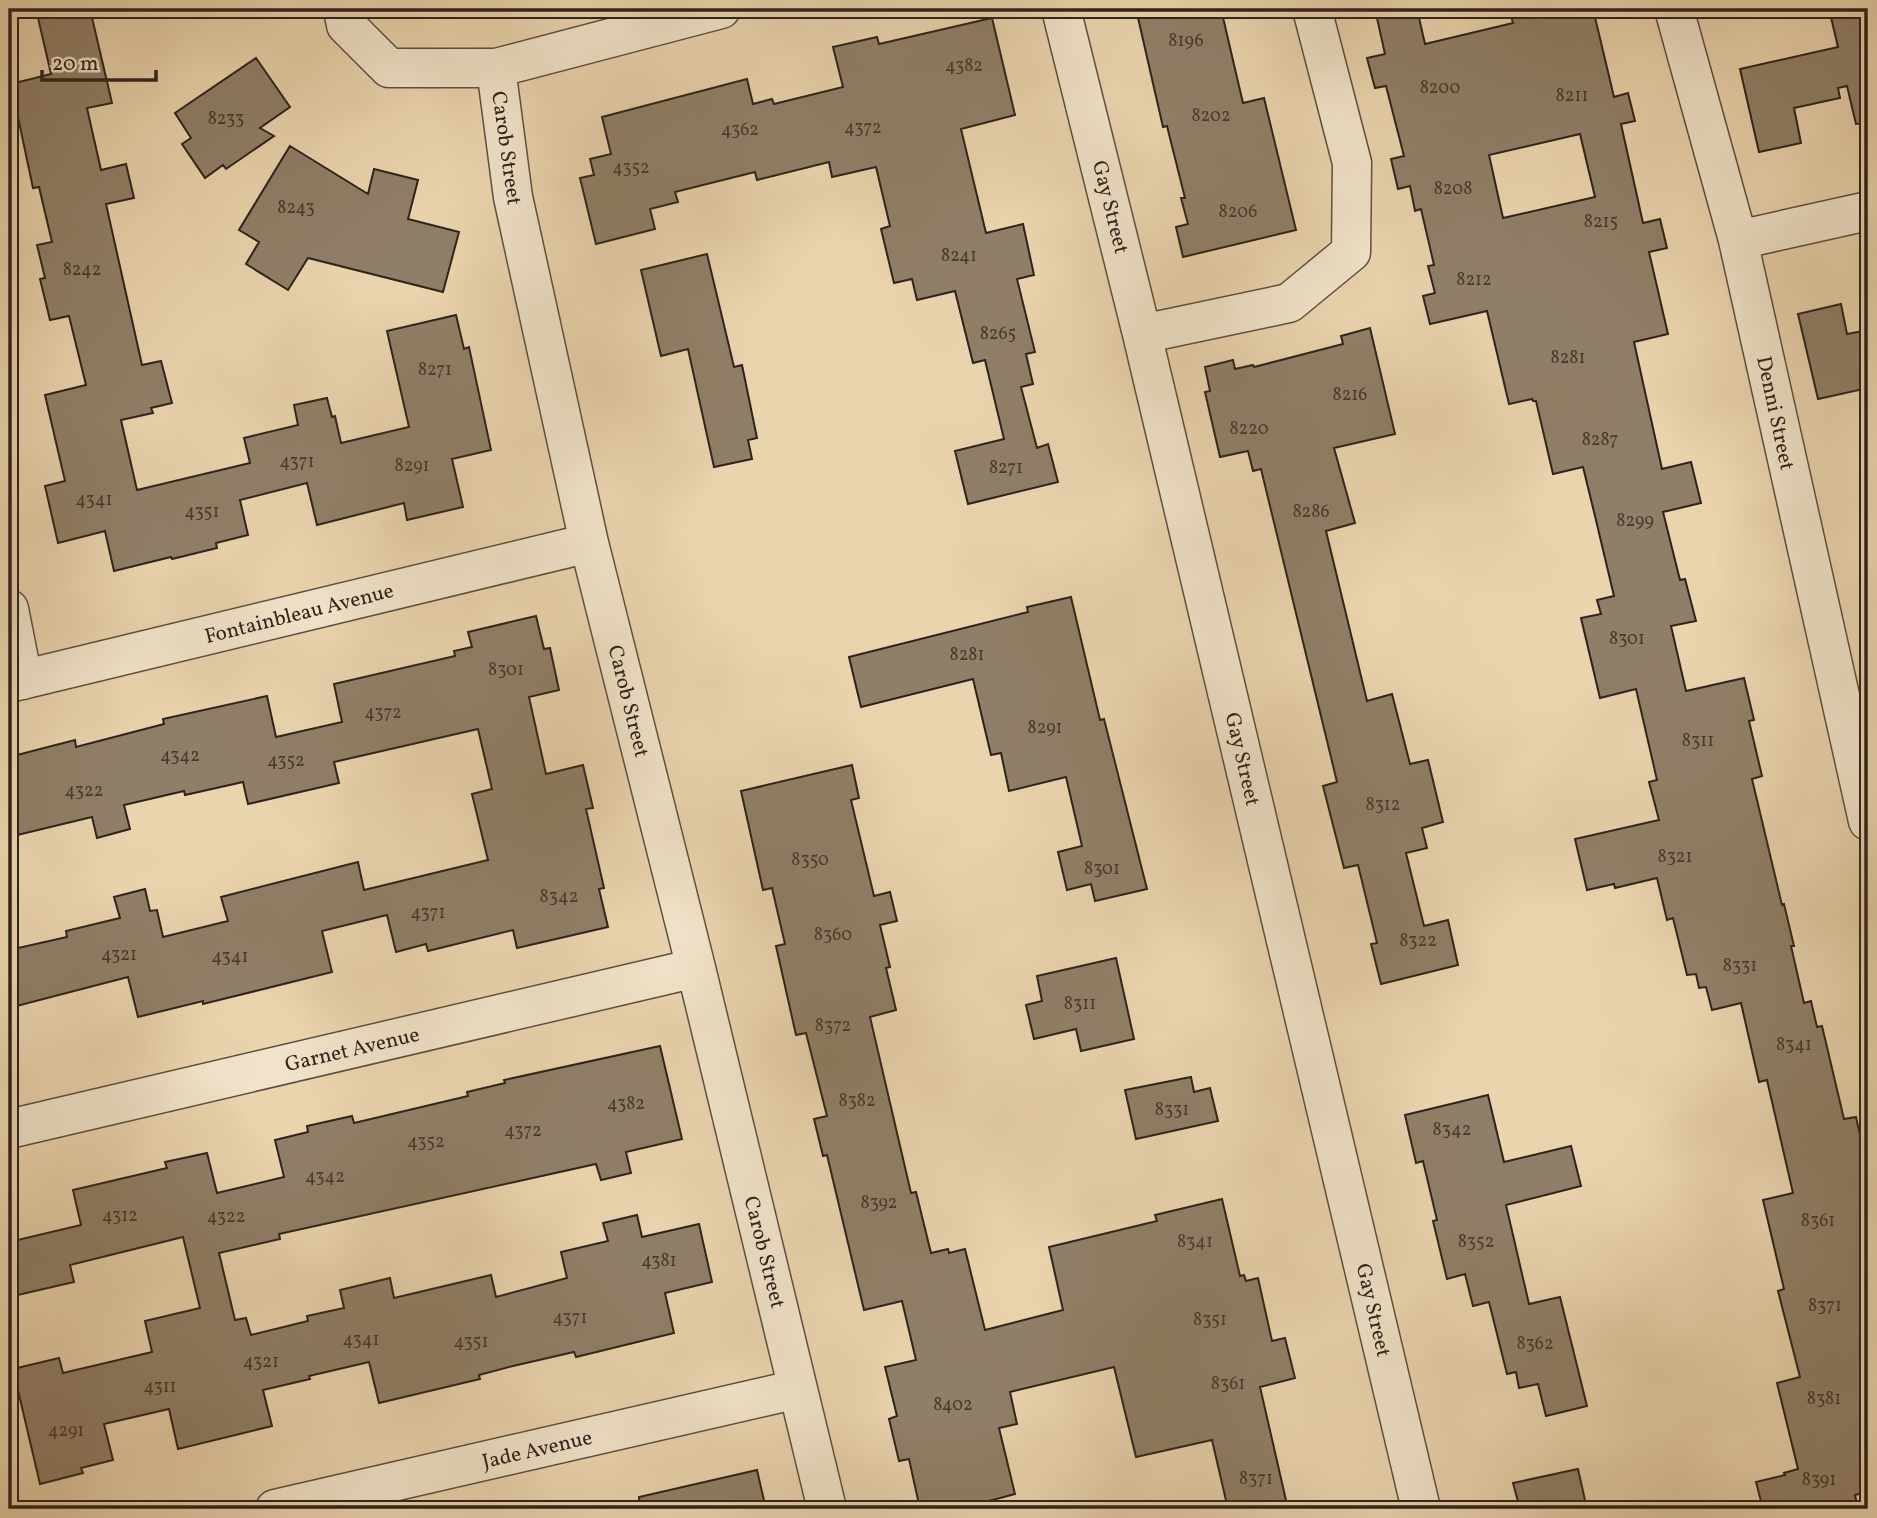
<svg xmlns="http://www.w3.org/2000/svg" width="1877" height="1518" font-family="Vollkorn,serif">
<rect width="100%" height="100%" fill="#ead4ae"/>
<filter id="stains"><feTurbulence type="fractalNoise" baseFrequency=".00286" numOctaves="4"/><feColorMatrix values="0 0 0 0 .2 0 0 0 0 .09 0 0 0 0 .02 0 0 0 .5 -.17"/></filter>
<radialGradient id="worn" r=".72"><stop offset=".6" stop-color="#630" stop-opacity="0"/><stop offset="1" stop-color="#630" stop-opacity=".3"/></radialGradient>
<!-- building -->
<path fill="#907f68" stroke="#2e231c" stroke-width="2" fill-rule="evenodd" d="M36 9H90L112 103 87 108 101 170 126 164 134 198 106 204 142 365 161 361 172 403 151 408 153 413 121 420 137 490 250 463 244 438 298 425 294 405 327 398 332 417 335 416 341 443 409 427 387 331 456 315 464 349 469 347 491 450 452 459 463 507 407 520 404 503 317 525 307 483 240 500 248 535 216 543 217 548 172 559 171 557 114 571 105 531 58 543 45 486 65 481 45 395 86 385 69 316 50 320 40 279 45 278 37 245 52 242 39 187 33 188 11 84 51 74Z
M1136 9H1221L1243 103 1264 98 1296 230 1183 257 1176 227 1188 224 1181 198H1185L1167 126 1163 127Z
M1375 9H1417L1425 44 1513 23 1509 9H1593L1614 97 1628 93 1635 121 1621 124 1643 223 1660 219 1667 248 1649 252 1668 334 1634 342 1662 469 1691 462 1701 503 1663 512 1680 580 1685 579 1696 621 1671 626 1686 691 1744 678 1754 720 1749 721 1762 776 1752 779 1782 905 1784 904 1794 946H1791L1804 1003 1811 1001 1817 1027 1822 1026 1844 1119 1856 1117 1868 1171V1492L1855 1495 1858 1509H1763L1756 1482 1785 1475 1784 1473 1798 1469 1777 1383 1800 1377 1778 1291 1784 1289 1763 1200 1793 1193 1767 1080 1759 1082 1741 1003 1712 1010 1706 987 1699 988 1696 974 1687 975 1673 918 1667 920 1657 878 1615 888 1614 884 1587 890 1575 839 1659 820 1649 782 1657 780 1636 689 1600 698 1581 618 1601 614 1597 600 1614 596 1595 516 1583 467 1553 474 1536 401H1533L1532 399 1509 404 1487 311 1430 324 1423 296 1435 293 1428 266 1434 265 1421 209 1415 211 1410 186 1398 189 1391 159 1404 156 1386 86 1375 88 1367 58 1385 54ZM1580 134 1595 197 1503 218 1489 155Z
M1829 9H1868V123L1856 124 1847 86 1838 88 1840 98 1794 108 1801 143 1759 152 1740 69 1838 47Z
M992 18 1015 115 961 129 986 233 1023 224 1034 275 1017 279 1035 352 1026 354 1033 384 1021 387 1037 448 1048 444 1058 482 968 504 955 451 1004 439 985 360 973 363 955 291 917 300 912 279 894 283 881 229 890 226 876 167 832 177 829 162 757 180 755 172 675 192 678 202 650 209 655 229 596 244 580 178 594 175 590 159 611 154 602 117 747 79 753 104 772 99 774 104 843 87 833 47 877 37 879 44Z
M256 58 290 107 260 128 274 136 226 169 223 165 205 178 182 144 191 138 175 113Z
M290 146 368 194 374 169 418 180 408 219 459 232 443 292 308 258 288 290 246 264 259 242 239 230Z
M707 254 734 367 742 365 757 438 748 440 752 459 714 467 688 349 661 356 641 270Z
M1841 304 1847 334 1868 330V388L1818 399 1798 314Z
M1370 328 1395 434 1334 448 1355 523 1326 531 1367 701 1392 694 1410 764 1428 760 1443 822 1422 828 1427 848 1406 853 1424 926 1448 920 1458 965 1381 984 1371 944 1377 943 1358 865 1344 868 1323 786 1337 782 1261 469 1253 471 1248 451 1220 457 1205 392 1210 391 1205 367 1233 360 1235 369 1253 365 1254 367 1343 344 1341 336Z
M1071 597 1100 720 1104 719 1147 889 1095 901 1091 884 1067 890 1058 852 1082 846 1066 777 1009 791 1001 753 991 755 973 679 861 707 849 657 1028 612 1027 607Z
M536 616 544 649 550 648 559 690 529 697 546 774 583 765 593 808 586 809 604 888 599 889 608 927 517 948 513 930 428 951 426 944 396 952 387 915 322 931 332 972 203 1004V1001L138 1017 128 977 9 1008V950L67 937 66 931 120 918 114 897 145 889 150 911 157 910 163 937 228 921 221 897 358 862 364 890 488 860 472 794 492 789 478 729 334 762 339 783 248 804 243 782 185 795 184 791 124 805 130 829 97 838 92 817 9 837V757L75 740 76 747 164 724 163 719 267 696 276 737 342 722 334 684 455 656 454 651 472 647 468 632Z
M852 765 859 798 851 800 874 896 890 892 897 921 880 925 890 967 886 968 896 1010 870 1017 911 1193 916 1192 931 1253 948 1249 949 1253 965 1249 985 1330 1063 1310 1049 1247 1157 1221 1155 1215 1222 1199 1240 1276 1244 1275 1246 1281 1258 1278 1272 1341 1285 1338 1295 1378 1260 1387 1288 1509H1228L1212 1440 1136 1457 1114 1367 1010 1392 1017 1424 999 1428 1015 1494 985 1502 986 1509H920L909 1459 899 1461 889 1419 897 1416 885 1367 916 1360 902 1301 864 1310 827 1155 823 1156 814 1119 827 1116 806 1033 796 1035 776 946 785 944 772 888 763 890 741 791Z
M1116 958 1134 1039 1081 1051 1076 1029 1034 1039 1026 1005 1042 1001 1037 976Z
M660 1046 682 1139 626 1152 631 1173 601 1180 596 1164 279 1234 280 1239 219 1253 235 1320 246 1318 251 1335 308 1321 307 1316 344 1308 340 1290 390 1278 394 1298 491 1275 496 1297 567 1278 561 1252 608 1241 603 1223 637 1215 642 1237 699 1224 712 1282 665 1293 674 1333 576 1357 574 1352 513 1366 479 1375 480 1379 379 1403 369 1362 309 1376 310 1379 263 1390 272 1426 178 1449 169 1409 104 1424 113 1460 81 1468 83 1473 40 1484 13 1369 59 1358 63 1373 152 1352 145 1321 200 1308 183 1237 70 1265 74 1282 9 1297V1242L81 1225 73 1190 167 1168 165 1162 207 1153 217 1193 284 1177 275 1140 308 1132 307 1126 352 1116 354 1123 468 1096 467 1092 505 1083 504 1080Z
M1191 1077 1194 1092 1210 1088 1218 1121 1136 1139 1125 1090Z
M1488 1095 1504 1162 1571 1146 1581 1186 1506 1205 1529 1304 1560 1297 1587 1406 1546 1416 1538 1384 1519 1388 1516 1372 1507 1374 1489 1302 1473 1306 1465 1274 1447 1279 1433 1221 1437 1220 1423 1161 1416 1163 1405 1115Z
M1578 1469 1587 1509H1520L1513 1483Z
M757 1470 766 1509H640L639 1497Z"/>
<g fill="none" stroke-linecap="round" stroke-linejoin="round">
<!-- street casing -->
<g stroke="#5d4f40" stroke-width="41">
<path id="street" d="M343 9 346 25 389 68H496L513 197 589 543 696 968 827 1509
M1061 9 1142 334 1421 1509
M1674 9 1738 240 1868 821
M496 68 721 9
M1738 240 1868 211
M1142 334 1289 303 1351 252 1352 163 1312 9
M9 609 23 680
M9 683 589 543
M9 1129 696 968
M275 1509 798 1389"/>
</g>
<!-- street -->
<use href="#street" stroke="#f1e3ca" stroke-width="38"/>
</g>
<g text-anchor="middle" stroke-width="5" stroke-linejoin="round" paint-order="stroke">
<!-- number labels -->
<g font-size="18" fill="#463a2f">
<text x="1186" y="46">8196</text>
<text x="964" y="71">4382</text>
<text x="1440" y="93">8200</text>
<text x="1572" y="101">8211</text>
<text x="1211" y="121">8202</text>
<text x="226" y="124">8233</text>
<text x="863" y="133">4372</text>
<text x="740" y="135">4362</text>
<text x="631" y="173">4352</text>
<text x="1453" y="194">8208</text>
<text x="296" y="213">8243</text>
<text x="1238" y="217">8206</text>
<text x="1601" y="227">8215</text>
<text x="959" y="261">8241</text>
<text x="82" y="275">8242</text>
<text x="1474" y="285">8212</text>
<text x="998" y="339">8265</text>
<text x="1568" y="363">8281</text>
<text x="435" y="375">8271</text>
<text x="1350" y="400">8216</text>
<text x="1249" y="434">8220</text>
<text x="1600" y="445">8287</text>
<text x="297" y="467">4371</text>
<text x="412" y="471">8291</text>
<text x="1006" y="473">8271</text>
<text x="94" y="505">4341</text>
<text x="202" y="517">4351</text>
<text x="1311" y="517">8286</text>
<text x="1635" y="526">8299</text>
<text x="1627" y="644">8301</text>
<text x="967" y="660">8281</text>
<text x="506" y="675">8301</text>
<text x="383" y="718">4372</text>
<text x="1045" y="733">8291</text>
<text x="1698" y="746">8311</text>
<text x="180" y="761">4342</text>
<text x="286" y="766">4352</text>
<text x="84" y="796">4322</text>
<text x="1383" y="810">8312</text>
<text x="1675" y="862">8321</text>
<text x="810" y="865">8350</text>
<text x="1102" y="874">8301</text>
<text x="559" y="902">8342</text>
<text x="428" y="918">4371</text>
<text x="833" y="940">8360</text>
<text x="1418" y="946">8322</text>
<text x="119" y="960">4321</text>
<text x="230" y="962">4341</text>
<text x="1740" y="971">8331</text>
<text x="1080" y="1009">8311</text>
<text x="833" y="1031">8372</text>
<text x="1794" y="1050">8341</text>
<text x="857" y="1106">8382</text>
<text x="626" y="1109">4382</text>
<text x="1172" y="1115">8331</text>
<text x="1452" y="1135">8342</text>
<text x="523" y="1136">4372</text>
<text x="426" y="1147">4352</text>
<text x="325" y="1182">4342</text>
<text x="879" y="1208">8392</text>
<text x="120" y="1221">4312</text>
<text x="226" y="1222">4322</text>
<text x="1818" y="1226">8361</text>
<text x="1195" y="1247">8341</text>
<text x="1476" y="1247">8352</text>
<text x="659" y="1266">4381</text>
<text x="1825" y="1311">8371</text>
<text x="570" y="1323">4371</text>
<text x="1210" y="1325">8351</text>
<text x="361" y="1345">4341</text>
<text x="471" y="1347">4351</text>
<text x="1535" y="1349">8362</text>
<text x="261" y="1367">4321</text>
<text x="1228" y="1389">8361</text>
<text x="160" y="1392">4311</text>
<text x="1824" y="1404">8381</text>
<text x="953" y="1410">8402</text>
<text x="66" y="1436">4291</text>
<text x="1256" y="1484">8371</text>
<text x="1819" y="1485">8391</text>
</g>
<!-- street labels -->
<g font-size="21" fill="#2e231c" stroke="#f1e3ca">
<text transform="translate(507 148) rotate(82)" y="7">Carob Street</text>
<text transform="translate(1111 207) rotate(76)" y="7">Gay Street</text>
<text transform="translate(1776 413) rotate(78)" y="7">Denni Street</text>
<text transform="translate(299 613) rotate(-14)" y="7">Fontainbleau Avenue</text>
<text transform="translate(629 701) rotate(76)" y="7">Carob Street</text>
<text transform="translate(1243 759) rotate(77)" y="7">Gay Street</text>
<text transform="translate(352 1049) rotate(-13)" y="7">Garnet Avenue</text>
<text transform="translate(765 1252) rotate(76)" y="7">Carob Street</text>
<text transform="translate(1374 1310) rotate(77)" y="7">Gay Street</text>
<text transform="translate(537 1449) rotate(-13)" y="7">Jade Avenue</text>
</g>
</g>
<!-- margin -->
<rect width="1877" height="1518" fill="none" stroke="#ead4ae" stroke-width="35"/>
<rect x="10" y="10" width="1856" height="1497" fill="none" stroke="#2e231c" stroke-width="3.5"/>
<rect x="18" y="18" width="1842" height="1483" fill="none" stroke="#2e231c" stroke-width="2"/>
<!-- scale -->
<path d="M42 70v10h114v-10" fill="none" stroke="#2e231c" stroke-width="3.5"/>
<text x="52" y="70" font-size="21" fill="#2e231c" stroke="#f1e3ca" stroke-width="5" paint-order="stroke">20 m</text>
<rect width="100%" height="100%" filter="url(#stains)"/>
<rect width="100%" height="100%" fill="url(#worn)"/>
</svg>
